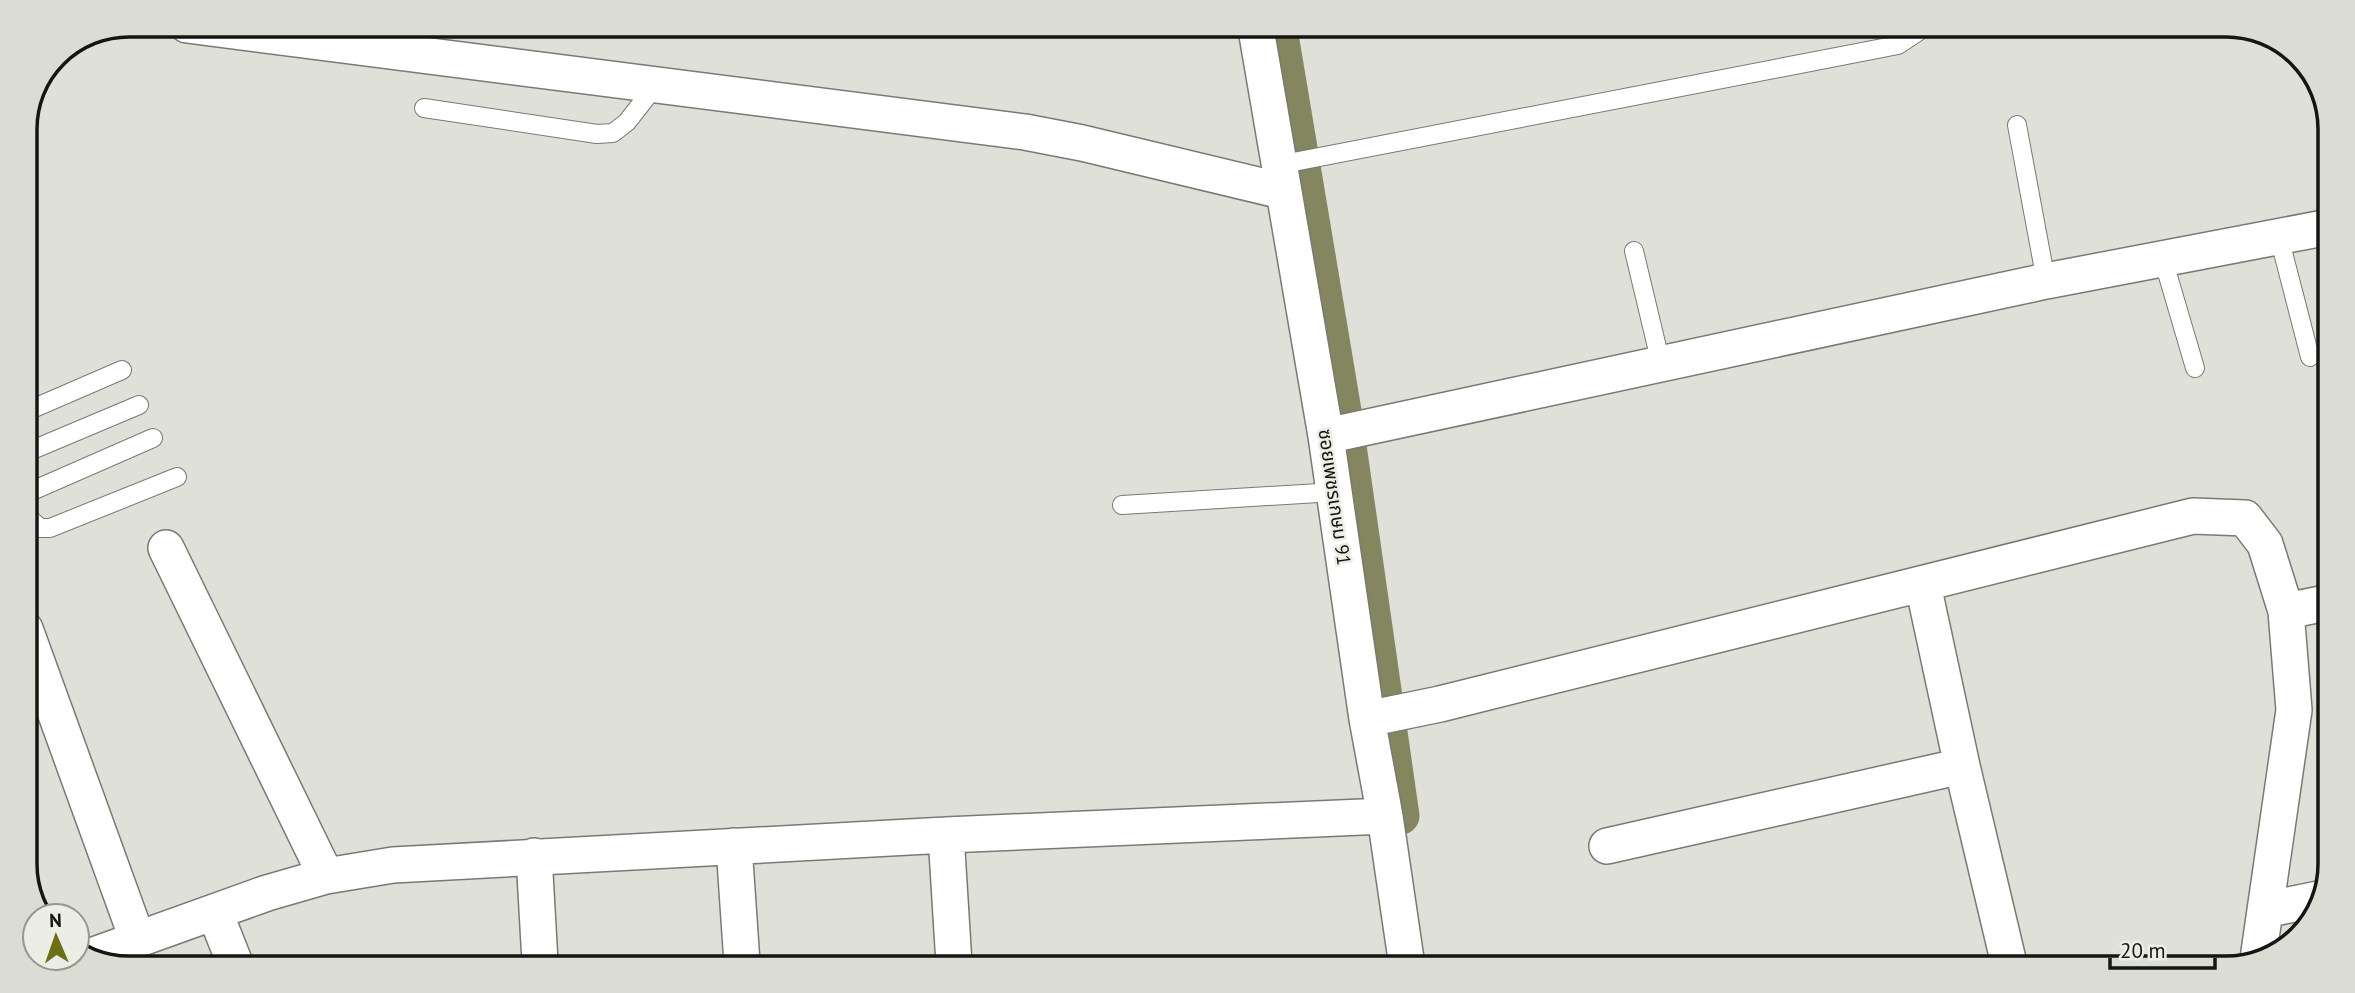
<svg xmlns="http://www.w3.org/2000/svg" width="2355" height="993" font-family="'PT Sans','Noto Sans Thai',sans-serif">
<rect width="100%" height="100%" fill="#dfe0d8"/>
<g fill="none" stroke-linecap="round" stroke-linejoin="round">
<!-- canal -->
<path stroke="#83865f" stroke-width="37" d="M1279 29 1343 411 1401 816"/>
<!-- service casing -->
<g stroke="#797a73" stroke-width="20">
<path id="service" d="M424 108 597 134 613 133 627 122 656 85
M2017 125 2046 281
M1278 165 1898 45 1919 31
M2279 237 2310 357
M1634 251 1661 364
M2163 259 2195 368
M25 341 28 339
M25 412 122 370
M25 453 139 405
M25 494 153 438
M25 505 31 520 40 528H50L177 477
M1122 505 1335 492"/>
</g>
<!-- minor casing -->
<g stroke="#797a73" stroke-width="38">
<path id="minor" d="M187 25 1025 132 1082 143 1282 191
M1256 29 1326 436 1367 719 1385 816 1407 966
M1326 436 2046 281 2329 227
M166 548 326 876
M1923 585 1962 766 2010 968
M2286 611 2326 603
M25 629 137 938
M1367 719 1440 704 2193 516 2245 518 2265 544 2286 611 2294 710 2258 959
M946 835 954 964
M734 846 742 963
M1607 846 1962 766
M534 856 540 962
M2265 910 2323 898
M215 913 234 961
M86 958 267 893 326 876 393 865 946 835 1385 816"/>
</g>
<!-- service -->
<use href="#service" stroke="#fff" stroke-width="18"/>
<!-- minor -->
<use href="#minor" stroke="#fff" stroke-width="35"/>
</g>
<g text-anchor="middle" stroke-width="5" stroke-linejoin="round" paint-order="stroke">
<!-- street labels -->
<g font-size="19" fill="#151512" stroke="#ecede5">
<text transform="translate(1335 497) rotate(82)" y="7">ซอยเพชรเกษม 91</text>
</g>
</g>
<!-- crop -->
<path d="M0 0H2355V993H0ZM129 37H2226A92 92 0 0 1 2318 129V864A92 92 0 0 1 2226 956H129A92 92 0 0 1 37 864V129A92 92 0 0 1 129 37Z" fill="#dbdcd4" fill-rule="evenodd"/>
<path fill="none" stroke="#151512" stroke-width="3.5" d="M129 37H2226A92 92 0 0 1 2318 129V864A92 92 0 0 1 2226 956H129A92 92 0 0 1 37 864V129A92 92 0 0 1 129 37Z"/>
<!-- north arrow -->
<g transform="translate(56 937) rotate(358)"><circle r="33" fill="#ecede5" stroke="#969791" stroke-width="2"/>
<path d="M0-5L12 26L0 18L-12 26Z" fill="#6c6f14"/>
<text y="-10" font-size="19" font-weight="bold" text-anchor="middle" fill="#151512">N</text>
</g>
<!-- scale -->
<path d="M2110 958v10h105v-10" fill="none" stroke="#151512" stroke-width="3.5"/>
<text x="2120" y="958" font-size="21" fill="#151512" stroke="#ecede5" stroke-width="5" paint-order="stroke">20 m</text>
</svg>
